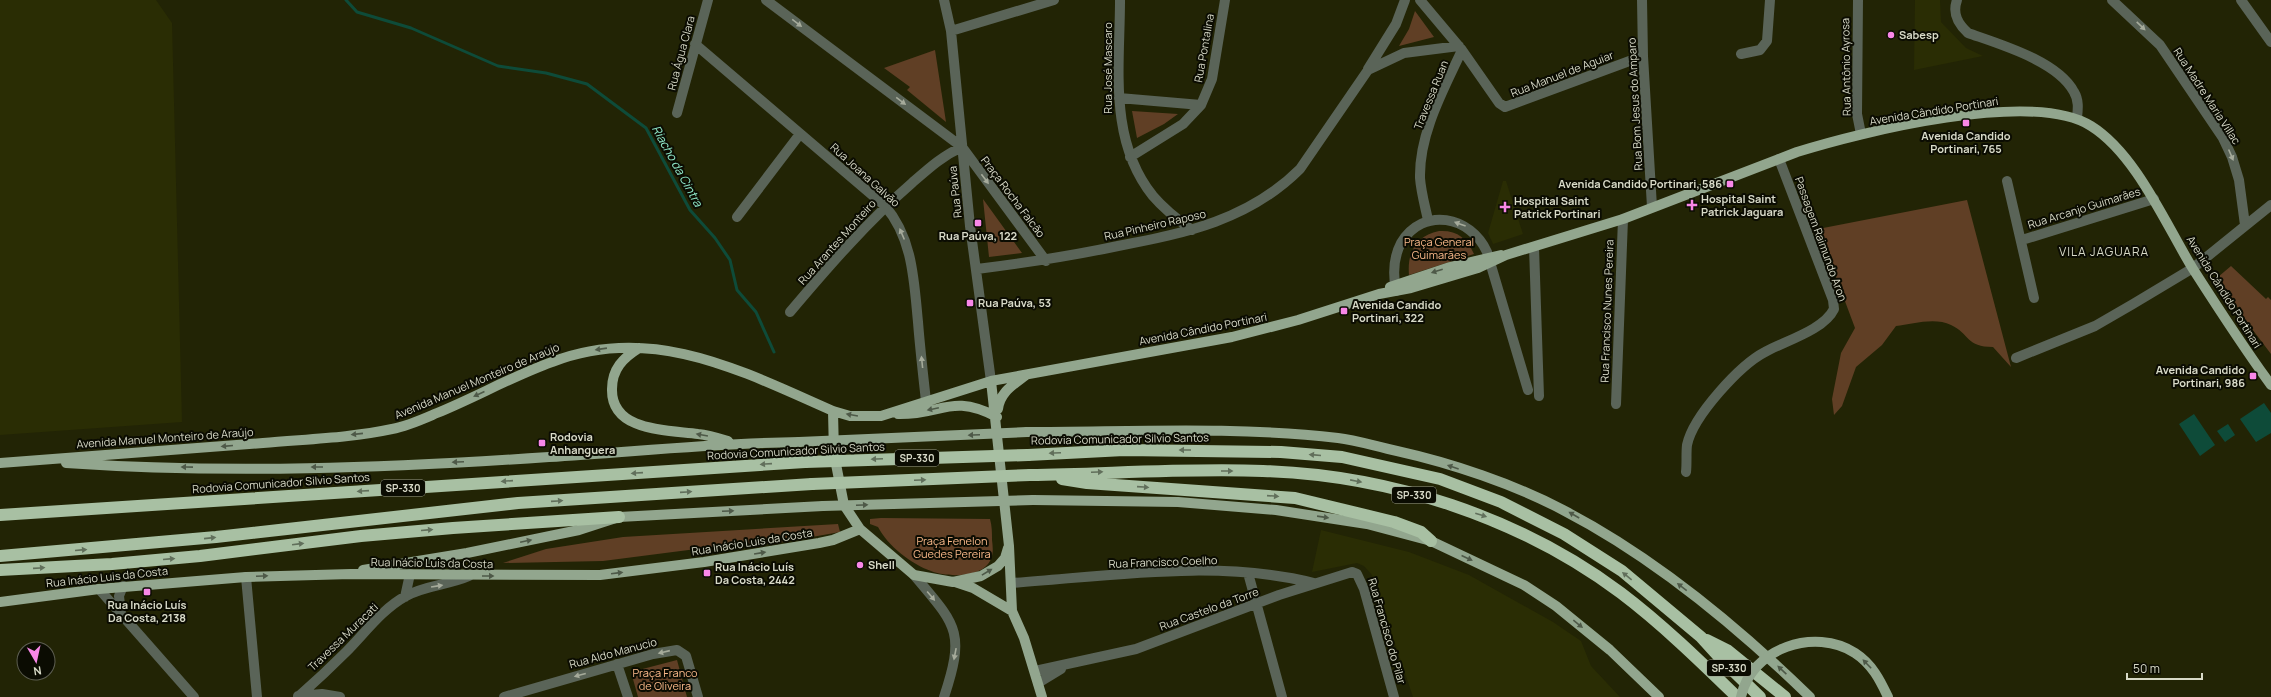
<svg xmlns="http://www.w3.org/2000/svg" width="2271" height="697" font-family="Manrope,sans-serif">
<rect width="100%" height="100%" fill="#222405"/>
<!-- built -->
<path fill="#2a2d04" d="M0 0H156L172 23 182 422 0 435Z
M1915 0H1940L1941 22 1966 48 1983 56 1914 70Z
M1503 181H1506L1523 234 1493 244 1488 233Z
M1321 530 1409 552 1469 575 1553 622 1581 641 1591 666 1620 697H1413L1372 575 1364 566 1357 563 1312 572Z"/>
<!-- green -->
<path fill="#603f25" d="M1415 11 1434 37 1399 46 1409 29Z
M935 50 946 122 907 90 910 87 884 68Z
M1132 111 1178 114 1164 124 1137 138Z
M983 199 1022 253 989 257Z
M1967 200 2011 367 1993 347C1966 347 1970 334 1951 325 1935 317 1912 324 1896 326L1882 345 1856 367 1842 406 1834 415 1832 399 1841 353 1855 328 1818 229Z
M1439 231C1457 230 1467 238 1474 254L1409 275C1407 252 1416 236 1439 231Z
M2231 266 2266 299 2268 297 2271 300V354L2249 325 2218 277Z
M881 518 990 519C992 526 992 533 992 540 993 548 994 557 988 564 977 578 946 577 931 571 911 564 888 546 878 527L870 524V519Z
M838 524 840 532 778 543 704 548 603 561 503 563 546 549 623 537Z
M677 660 687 697H638L631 672Z"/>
<!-- water -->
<path fill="#0e4b39" d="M2264 403 2271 413V433L2256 442 2240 419Z
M2194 414 2215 445 2200 456 2179 424Z
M2228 424 2235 435 2225 442 2217 431Z"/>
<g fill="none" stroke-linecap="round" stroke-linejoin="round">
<!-- stream -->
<path stroke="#0e4b39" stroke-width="3" d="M346 0 357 12 411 28 498 66 546 73 587 84 646 128 690 210 715 238 730 260 737 290 756 312 774 352"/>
<!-- minor -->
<path stroke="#5a6458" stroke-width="10" d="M766 0 962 147 1046 261
M944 0 951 31 970 226 991 381
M1120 0C1120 67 1108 140 1153 196 1164 209 1178 220 1192 230
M1420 0 1462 50 1499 103 1505 107 1643 56
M1642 0 1643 56 1652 207
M1858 0 1857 114 1861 134
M1957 0C1952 14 1958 24 1968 33 1999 44 2058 61 2074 92 2079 100 2078 109 2077 118
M2112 0 2160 45 2223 138 2232 157 2239 180 2245 225
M2241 0 2271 42
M951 31 1054 0
M695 44 885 206C913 238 914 282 918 322 920 348 923 374 926 401
M1741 54 1760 50 1767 41 1770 0
M1368 69 1396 24 1405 0
M1119 98 1201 105
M677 113 708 0
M1130 157 1183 124 1201 105 1212 79 1225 0
M2007 181 2034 298
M737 217 800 134
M1428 220C1425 206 1421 192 1420 178 1419 133 1444 89 1462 50
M2022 240 2154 199
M1534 247 1539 396
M977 269C1025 263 1071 256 1118 246 1186 233 1249 220 1300 169L1368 70 1404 53 1459 46
M1396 291C1393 275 1393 258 1401 243 1423 206 1471 216 1487 252L1528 390
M790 312C828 267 867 222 912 183 928 169 942 156 962 147
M2016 358 2095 326 2133 304 2193 268 2271 205
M1616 404 1623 219
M1686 472C1687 463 1686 453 1687 445 1693 416 1740 365 1765 352 1785 341 1824 330 1834 309L1833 300 1779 159
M1248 573 1282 697
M914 575C956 625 966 631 944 697
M246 577 257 697
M1012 583C1110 576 1218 559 1314 583
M99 589 194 697
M405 597 410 574
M121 614 119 596 123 586
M617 664 628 697
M1035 671 1136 649 1279 595 1352 572 1357 574 1364 589 1394 697
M1038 683 1061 669
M298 696 322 694 340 697
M299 696C315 682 331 667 346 652 365 633 382 609 406 596 426 585 449 585 469 576
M504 697 653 654 677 650 686 656 698 697"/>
<!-- major -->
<path stroke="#92a68e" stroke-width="10" d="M1390 287 1450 267 1501 255
M639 348C623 358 612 369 612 389 611 432 668 430 698 434 708 435 718 438 728 441
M991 381 1009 546 1012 611 1024 638 1042 697
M998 409C1000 392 1013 385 1026 375
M833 411 834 454 844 505 860 529 914 575 953 582 981 576 998 566 1005 558 1008 548
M898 414C942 415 951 393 997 417
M1027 432C1130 432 1235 426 1338 438 1357 440 1377 447 1397 451 1451 463 1514 484 1563 510 1654 557 1737 626 1810 697
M0 463C88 456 176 450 263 443 306 439 350 438 392 429 408 426 423 419 437 413 476 397 513 376 552 362 652 323 742 371 833 411L850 416H881L991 381 1232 337 1298 320 1379 294 1411 288 1478 268 1506 255 1623 219 1797 152C1861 132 2033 89 2091 126 2136 154 2166 225 2193 269 2218 308 2243 347 2271 385
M66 463C226 474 388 468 549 457 632 452 715 443 799 442
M1033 500 1178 502 1276 510 1367 524 1431 541 1524 585 1556 606 1610 650 1659 697
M363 570 467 553 579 530 619 517 823 506
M955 582 973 588 1012 611
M0 602 99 589 246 577 351 574 600 575 704 562 819 543 833 540 860 529"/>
<!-- highway -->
<path stroke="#a8c0a3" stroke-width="12" d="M1028 455 1124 450 1281 452 1342 457 1440 479 1501 502 1564 534 1622 571 1701 637 1721 659 1760 697
M1030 475C1107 474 1185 468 1263 471 1390 475 1519 517 1621 593 1662 624 1700 661 1737 697
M1062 479 1087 483 1295 498 1394 522 1421 532 1431 541
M0 515 805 462
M0 556 216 537 518 503 812 484
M0 570 112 564 200 556 361 536 453 528 619 517
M1707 640 1727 650 1785 697"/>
<!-- major-bridge -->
<path stroke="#92a68e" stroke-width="10" d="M799 442 1027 432
M823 506 1033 500
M1741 697C1751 648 1815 627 1855 653 1872 664 1880 680 1888 697"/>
<!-- highway-bridge -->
<path stroke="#a8c0a3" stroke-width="12" d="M805 462 1028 455
M812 484 1030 475"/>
</g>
<!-- one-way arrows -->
<defs><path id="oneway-solid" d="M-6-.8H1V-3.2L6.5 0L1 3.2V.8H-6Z"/></defs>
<g fill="#a6ab9b">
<use href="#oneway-solid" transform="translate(797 23) rotate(37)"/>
<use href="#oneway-solid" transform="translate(2141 26) rotate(44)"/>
<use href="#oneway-solid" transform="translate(901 101) rotate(37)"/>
<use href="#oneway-solid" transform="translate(2231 155) rotate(67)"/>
<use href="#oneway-solid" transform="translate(985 179) rotate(53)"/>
<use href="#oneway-solid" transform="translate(1460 224) rotate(-160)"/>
<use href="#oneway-solid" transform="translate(902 234) rotate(-113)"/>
<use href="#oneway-solid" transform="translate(922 362) rotate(-96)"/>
<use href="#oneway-solid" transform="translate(437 586) rotate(-9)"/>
<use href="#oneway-solid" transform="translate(931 596) rotate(50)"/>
<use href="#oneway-solid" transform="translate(664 652) rotate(167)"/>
<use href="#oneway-solid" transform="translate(955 654) rotate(101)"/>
<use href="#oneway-solid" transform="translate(580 675) rotate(165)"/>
</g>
<g fill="#4e5948">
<use href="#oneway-solid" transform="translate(1437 271) rotate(163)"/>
<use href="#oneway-solid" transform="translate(601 349) rotate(172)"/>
<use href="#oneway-solid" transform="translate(479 394) rotate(156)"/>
<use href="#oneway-solid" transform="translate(933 409) rotate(168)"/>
<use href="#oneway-solid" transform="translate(852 415) rotate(-170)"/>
<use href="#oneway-solid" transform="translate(357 434) rotate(174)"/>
<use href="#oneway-solid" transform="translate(702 435) rotate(-170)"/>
<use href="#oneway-solid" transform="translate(974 435) rotate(178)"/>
<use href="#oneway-solid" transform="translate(227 446) rotate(175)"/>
<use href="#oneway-solid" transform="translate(458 462) rotate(177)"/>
<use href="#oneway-solid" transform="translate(187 467) rotate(-179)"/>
<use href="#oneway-solid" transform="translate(317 467) rotate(180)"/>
<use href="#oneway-solid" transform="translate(1453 467) rotate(-161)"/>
<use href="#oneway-solid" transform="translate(862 505) rotate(-2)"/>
<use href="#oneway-solid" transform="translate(728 511) rotate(-3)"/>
<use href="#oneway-solid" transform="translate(1574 515) rotate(-150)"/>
<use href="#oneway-solid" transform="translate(1323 517) rotate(8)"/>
<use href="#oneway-solid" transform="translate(526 541) rotate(-12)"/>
<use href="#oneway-solid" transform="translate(760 553) rotate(-9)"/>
<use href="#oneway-solid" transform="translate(1467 558) rotate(25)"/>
<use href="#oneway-solid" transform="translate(987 572) rotate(-31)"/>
<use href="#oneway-solid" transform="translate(617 573) rotate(-7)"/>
<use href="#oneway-solid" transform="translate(262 576) rotate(-2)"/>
<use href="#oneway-solid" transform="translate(488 576)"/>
<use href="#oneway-solid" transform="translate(1682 587) rotate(-142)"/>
<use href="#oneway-solid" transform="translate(1578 624) rotate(39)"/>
<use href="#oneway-solid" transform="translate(1867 664) rotate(-134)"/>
<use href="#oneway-solid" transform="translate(1782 670) rotate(-137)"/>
</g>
<g fill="#616f5b">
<use href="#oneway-solid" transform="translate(1185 450) rotate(180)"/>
<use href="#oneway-solid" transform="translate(1055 453) rotate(177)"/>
<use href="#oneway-solid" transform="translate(1315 455) rotate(-175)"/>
<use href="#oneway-solid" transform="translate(877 459) rotate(178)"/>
<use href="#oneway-solid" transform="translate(766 464) rotate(176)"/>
<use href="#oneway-solid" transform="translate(1227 471)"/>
<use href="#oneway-solid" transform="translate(1097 472) rotate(-2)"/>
<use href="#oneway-solid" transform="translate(637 473) rotate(176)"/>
<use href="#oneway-solid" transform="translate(920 480) rotate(-3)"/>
<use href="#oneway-solid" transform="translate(507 481) rotate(176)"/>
<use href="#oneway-solid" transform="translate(1356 481) rotate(11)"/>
<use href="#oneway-solid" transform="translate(1143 487) rotate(4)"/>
<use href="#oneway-solid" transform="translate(363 491) rotate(176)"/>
<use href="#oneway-solid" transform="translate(686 492) rotate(-4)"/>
<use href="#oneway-solid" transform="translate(1273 496) rotate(4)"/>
<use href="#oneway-solid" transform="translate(557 501) rotate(-4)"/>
<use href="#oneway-solid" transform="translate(1481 515) rotate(17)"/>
<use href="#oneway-solid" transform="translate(427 530) rotate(-5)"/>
<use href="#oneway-solid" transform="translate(210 538) rotate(-6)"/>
<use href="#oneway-solid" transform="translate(298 544) rotate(-7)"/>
<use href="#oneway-solid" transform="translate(81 550) rotate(-5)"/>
<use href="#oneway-solid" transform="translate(169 559) rotate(-5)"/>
<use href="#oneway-solid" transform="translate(39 568) rotate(-4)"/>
<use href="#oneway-solid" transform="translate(1627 576) rotate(-141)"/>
</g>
<!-- markers -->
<g fill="#f987e8" stroke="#0b0c02" stroke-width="1.5">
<circle cx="1891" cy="35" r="4"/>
<rect x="1962" y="119" width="8" height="8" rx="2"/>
<rect x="1726" y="180" width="8" height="8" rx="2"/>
<path d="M1690 199h4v4h4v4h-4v4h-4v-4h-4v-4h4z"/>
<path d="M1503 201h4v4h4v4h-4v4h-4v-4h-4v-4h4z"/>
<rect x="974" y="219" width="8" height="8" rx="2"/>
<rect x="966" y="299" width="8" height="8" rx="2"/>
<rect x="1340" y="307" width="8" height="8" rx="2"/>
<rect x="2249" y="372" width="8" height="8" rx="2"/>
<rect x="538" y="439" width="8" height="8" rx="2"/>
<circle cx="860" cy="565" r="4"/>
<rect x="703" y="569" width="8" height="8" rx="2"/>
<rect x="143" y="588" width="8" height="8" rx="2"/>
</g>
<g text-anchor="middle" stroke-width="4" stroke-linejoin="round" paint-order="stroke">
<!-- shield labels -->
<g fill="#0b0c02" stroke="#9a9c8d" stroke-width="1">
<rect x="895" y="450" width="44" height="16" rx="3"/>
<rect x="381" y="480" width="44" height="16" rx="3"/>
<rect x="1392" y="487" width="44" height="16" rx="3"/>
<rect x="1707" y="660" width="44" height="16" rx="3"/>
</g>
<g font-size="10" font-weight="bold" fill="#d8dac8">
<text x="917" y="462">SP-330</text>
<text x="403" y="492">SP-330</text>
<text x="1414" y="499">SP-330</text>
<text x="1729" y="672">SP-330</text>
</g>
<!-- poi labels -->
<g font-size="11" font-weight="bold" fill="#d8dac8" stroke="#0b0c02" text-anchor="start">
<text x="1899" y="39">Sabesp</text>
<text x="1966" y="140" text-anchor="middle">Avenida Candido<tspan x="1966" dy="13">Portinari, 765</tspan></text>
<text x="1722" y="188" text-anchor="end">Avenida Candido Portinari, 586</text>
<text x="1701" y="203">Hospital Saint<tspan x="1701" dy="13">Patrick Jaguara</tspan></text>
<text x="1514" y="205">Hospital Saint<tspan x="1514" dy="13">Patrick Portinari</tspan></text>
<text x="978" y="240" text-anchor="middle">Rua Paúva, 122</text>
<text x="978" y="307">Rua Paúva, 53</text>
<text x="1352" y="309">Avenida Candido<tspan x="1352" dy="13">Portinari, 322</tspan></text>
<text x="2245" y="374" text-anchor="end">Avenida Candido<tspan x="2245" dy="13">Portinari, 986</tspan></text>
<text x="550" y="441">Rodovia<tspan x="550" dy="13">Anhanguera</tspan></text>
<text x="868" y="569">Shell</text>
<text x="715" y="571">Rua Inácio Luís<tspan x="715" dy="13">Da Costa, 2442</tspan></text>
<text x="147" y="609" text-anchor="middle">Rua Inácio Luís<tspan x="147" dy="13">Da Costa, 2138</tspan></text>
</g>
<!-- street labels -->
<g font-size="11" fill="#d8dac8" stroke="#0b0c02">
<text transform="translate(1204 48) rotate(-80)" y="4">Rua Pontalina</text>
<text transform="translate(681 53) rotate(-75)" y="4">Rua Água Clara</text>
<text transform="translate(1846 67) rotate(-91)" y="4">Rua Antônio Ayrosa</text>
<text transform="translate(1108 68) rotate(-90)" y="4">Rua José Mascaro</text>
<text transform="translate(1562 74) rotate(-21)" y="4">Rua Manuel de Aguiar</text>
<text transform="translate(1431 95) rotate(-68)" y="4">Travessa Ruan</text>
<text transform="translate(2207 96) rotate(57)" y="4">Rua Madre Maria Villac</text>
<text transform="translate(1635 104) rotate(-93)" y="4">Rua Bom Jesus do Amparo</text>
<text transform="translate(1934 111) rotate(-9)" y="4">Avenida Cândido Portinari</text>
<text transform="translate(865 175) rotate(42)" y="4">Rua Joana Galvão</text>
<text transform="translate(955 192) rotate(-96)" y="4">Rua Paúva</text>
<text transform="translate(1013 197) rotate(53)" y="4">Praça Rocha Falcão</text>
<text transform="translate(2084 208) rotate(-17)" y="4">Rua Arcanjo Guimarães</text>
<text transform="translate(1155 225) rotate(-13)" y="4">Rua Pinheiro Raposo</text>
<text transform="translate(1821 239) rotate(70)" y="4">Passagem Raimundo Aron</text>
<text transform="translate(837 242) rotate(-48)" y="4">Rua Arantes Monteiro</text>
<text transform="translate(2224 292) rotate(58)" y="4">Avenida Cândido Portinari</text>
<text transform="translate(1607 311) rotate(-88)" y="4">Rua Francisco Nunes Pereira</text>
<text transform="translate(1203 329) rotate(-11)" y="4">Avenida Cândido Portinari</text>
<text transform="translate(477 381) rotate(-23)" y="4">Avenida Manuel Monteiro de Araújo</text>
<text transform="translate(165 438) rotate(-4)" y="4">Avenida Manuel Monteiro de Araújo</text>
<text transform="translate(1120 439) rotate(-1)" y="4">Rodovia Comunicador Silvio Santos</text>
<text transform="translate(796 451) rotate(-3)" y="4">Rodovia Comunicador Silvio Santos</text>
<text transform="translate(281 483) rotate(-4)" y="4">Rodovia Comunicador Silvio Santos</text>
<text transform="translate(752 542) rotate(-9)" y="4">Rua Inácio Luis da Costa</text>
<text transform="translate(1163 562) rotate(-2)" y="4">Rua Francisco Coelho</text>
<text transform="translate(432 563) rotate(1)" y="4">Rua Inácio Luis da Costa</text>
<text transform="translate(107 577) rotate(-6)" y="4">Rua Inácio Luis da Costa</text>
<text transform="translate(1209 609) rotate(-20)" y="4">Rua Castelo da Torre</text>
<text transform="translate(1387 631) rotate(74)" y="4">Rua Francisco do Pilar</text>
<text transform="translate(343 637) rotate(-44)" y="4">Travessa Muracati</text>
<text transform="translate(613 653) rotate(-15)" y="4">Rua Aldo Manucio</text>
</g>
<!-- park labels -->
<g font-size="11" fill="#fab98a" stroke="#0b0c02">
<text x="1439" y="246">Praça General<tspan x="1439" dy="13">Guimarães</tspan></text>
<text x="952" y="545">Praça Fenelon<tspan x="952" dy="13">Guedes Pereira</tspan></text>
<text x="665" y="677">Praça Franco<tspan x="665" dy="13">de Oliveira</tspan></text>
</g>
<!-- water labels -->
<g font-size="12" font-style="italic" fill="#8fe7c7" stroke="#0b0c02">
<text transform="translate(677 166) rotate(61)" y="4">Riacho da Cintra</text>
</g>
<!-- neighbourhood labels -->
<g font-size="12" letter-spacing="1" fill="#d8dac8" stroke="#0b0c02">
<text x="2104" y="256">VILA JAGUARA</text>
</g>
</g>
<!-- north arrow -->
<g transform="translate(36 661) rotate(171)"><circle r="19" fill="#0b0c02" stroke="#5d5e51"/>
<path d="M0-3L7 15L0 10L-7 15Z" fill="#f987e8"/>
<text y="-6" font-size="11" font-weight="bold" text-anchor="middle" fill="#d8dac8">N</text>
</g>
<!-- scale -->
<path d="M2127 673v6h75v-6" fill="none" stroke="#d8dac8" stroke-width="2"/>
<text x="2133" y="673" font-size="12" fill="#d8dac8" stroke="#0b0c02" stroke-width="3" paint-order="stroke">50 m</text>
</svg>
